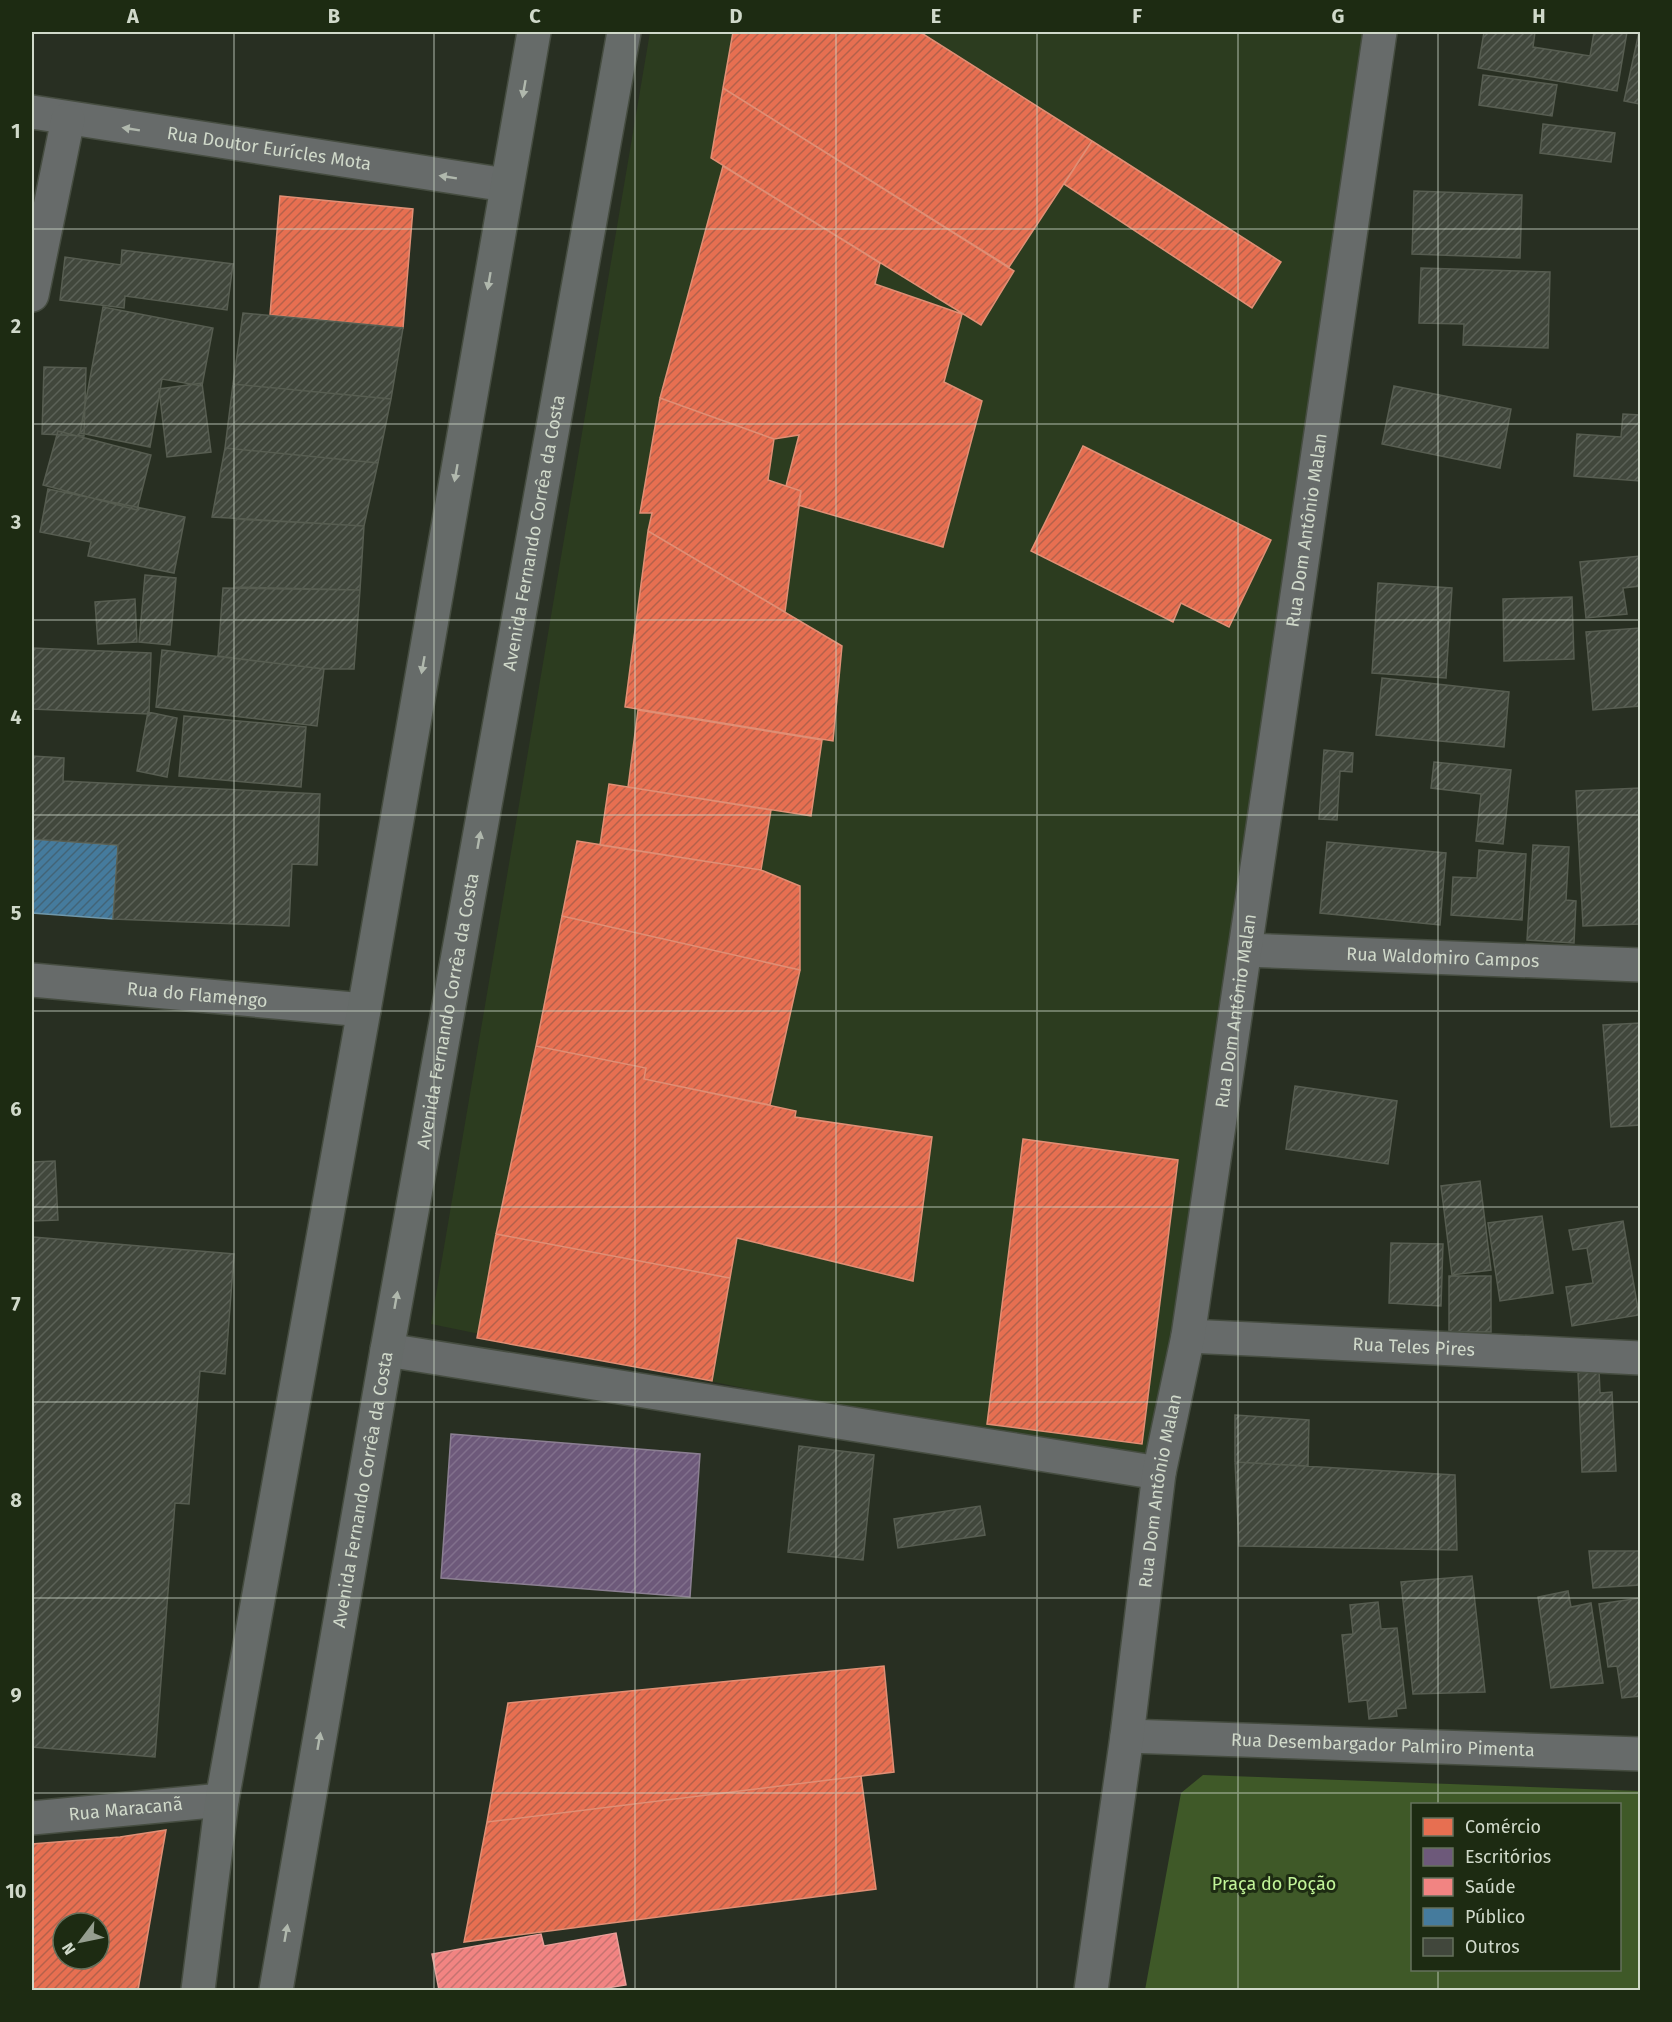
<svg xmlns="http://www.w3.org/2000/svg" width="1672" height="2022" font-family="'Fira Sans',sans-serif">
<defs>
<pattern id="shops-hatch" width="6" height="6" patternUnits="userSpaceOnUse" patternTransform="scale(1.5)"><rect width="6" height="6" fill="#e76f51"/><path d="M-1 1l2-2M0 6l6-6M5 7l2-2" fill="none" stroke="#b4614b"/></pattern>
<pattern id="offices-hatch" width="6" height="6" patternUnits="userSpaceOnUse" patternTransform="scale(1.5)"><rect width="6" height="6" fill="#6d597a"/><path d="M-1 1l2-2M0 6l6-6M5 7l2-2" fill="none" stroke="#81708c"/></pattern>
<pattern id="health-hatch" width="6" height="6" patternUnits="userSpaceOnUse" patternTransform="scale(1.5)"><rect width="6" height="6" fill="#f28482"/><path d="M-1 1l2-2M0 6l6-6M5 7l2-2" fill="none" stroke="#c57371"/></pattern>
<pattern id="public-hatch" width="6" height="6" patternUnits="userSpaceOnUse" patternTransform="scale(1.5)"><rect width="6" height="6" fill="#457b9d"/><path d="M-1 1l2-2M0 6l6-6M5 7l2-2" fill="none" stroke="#426477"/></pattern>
<pattern id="building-hatch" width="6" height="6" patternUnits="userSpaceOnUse" patternTransform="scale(1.5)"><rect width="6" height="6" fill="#41473c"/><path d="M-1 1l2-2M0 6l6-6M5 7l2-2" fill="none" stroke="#5b6157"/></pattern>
</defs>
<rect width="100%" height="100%" fill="#282f22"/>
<!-- built -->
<path fill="#2c3c1f" d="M650 32H1370L1164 1474 431 1324Z"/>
<!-- green -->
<path fill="#3f5928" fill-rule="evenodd" d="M1203 1775 1640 1791V1990H1145L1181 1793ZM1412 1804H1620V1970H1412Z"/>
<!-- shops -->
<path fill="url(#shops-hatch)" stroke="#e08f75" stroke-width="1.5" fill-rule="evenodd" d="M733 32H920L1092 141 1009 267 723 88Z
M723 88 1014 271 981 325 711 158Z
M1092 141 1281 262 1252 308 1064 184Z
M723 166 880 263 875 284 962 314 944 382 982 401 943 547 798 505 801 491 786 486 799 435 774 439 660 398Z
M280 196 413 209 403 328 270 315Z
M660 398 774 439 768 480 801 491 785 612 648 531 652 513H640Z
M1083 446 1271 540 1229 627 1181 603 1173 622 1031 551Z
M648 531 842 646 833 741 625 707Z
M638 710 822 740 811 816 628 787Z
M609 784 771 810 761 870 600 845Z
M577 841 761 870 800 886V970L562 916Z
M562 916 800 970 770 1105 644 1079 646 1068 536 1046Z
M536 1046 646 1068 644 1079 796 1111 795 1117 932 1137 913 1281 737 1238 730 1278 496 1234Z
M1023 1139 1178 1160 1142 1444 987 1424Z
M496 1234 730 1278 712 1381 477 1338Z
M884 1666 894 1772 487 1822 508 1703Z
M861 1776 876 1889 464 1942 487 1822Z
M166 1830 138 1990H32V1844L120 1837ZM63 1923H99V1959H63Z"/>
<!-- offices -->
<path fill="url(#offices-hatch)" stroke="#8b7f92" stroke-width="1.5" d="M451 1434 700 1454 690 1597 441 1578Z"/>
<!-- health -->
<path fill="url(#health-hatch)" stroke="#e89e98" stroke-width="1.5" d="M616 1933 626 1985 594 1990H439L432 1954 541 1934 544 1946Z"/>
<!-- public -->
<path fill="url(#public-hatch)" stroke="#6f97aa" stroke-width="1.5" d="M32 839 118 845 113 919 32 913Z"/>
<!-- building -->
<path fill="url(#building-hatch)" stroke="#575d51" stroke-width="1.5" d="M1484 32H1535L1533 47 1590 56 1594 32H1627L1617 91 1478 68Z
M1639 32H1640V104L1624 101Z
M1483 75 1557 85 1552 116 1479 105Z
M1543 124 1615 133 1611 162 1540 153Z
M1414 191 1522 195 1520 258 1412 254Z
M122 250 233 264 227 310 125 296 124 308 60 300 65 257 121 265Z
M1421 268 1550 272 1548 348 1463 345 1464 324 1419 323Z
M103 307 213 328 202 386 162 379 150 447 80 433Z
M243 313 403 328 391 399 233 384Z
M44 367 86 368 84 436 42 434Z
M202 383 211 452 167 457 159 389Z
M233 384 391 399 378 463 225 448Z
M1394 386 1511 409 1500 468 1382 444Z
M1623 414 1640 415V481L1574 476 1577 434 1621 437Z
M58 431 151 455 137 510 43 485Z
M225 448 378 463 364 526 212 517Z
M48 489 185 517 174 573 88 556 91 542 40 532Z
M235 519 364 526 360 590 234 587Z
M1640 556V586L1623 588 1627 614 1586 618 1580 562Z
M145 575 176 578 170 645 139 642Z
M1378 583 1452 588 1446 678 1372 673Z
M223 588 360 590 354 669H324L218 656Z
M1572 597 1574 659 1504 661 1503 599Z
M135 599 137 642 98 644 95 602Z
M1640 628V706L1593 710 1586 632Z
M32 648 151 653 149 714 32 709Z
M162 650 324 669 317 726 156 707Z
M1382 678 1509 692 1504 747 1376 735Z
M148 712 177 718 167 777 137 771Z
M184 716 306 727 301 787 179 776Z
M1324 750 1353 753 1352 772 1340 771 1337 820 1319 819Z
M32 756 64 758 63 781 320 794 317 865 292 864 289 926 113 919 118 845 32 839Z
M1434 762 1511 770 1503 844 1476 841 1481 794 1431 788Z
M1640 788V924L1583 926 1576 791Z
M1327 842 1446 853 1440 925 1320 913Z
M1533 845 1569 847 1566 900 1576 901 1574 943 1527 940Z
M1479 850 1526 854 1522 920 1451 915 1453 877 1477 878Z
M1640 1023V1125L1611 1127 1603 1025Z
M1295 1086 1397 1101 1388 1164 1286 1149Z
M55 1161 58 1220 32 1221V1162Z
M1480 1181 1491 1270 1452 1275 1441 1186Z
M1542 1216 1553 1293 1500 1301 1488 1223Z
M1623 1221 1639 1315 1572 1326 1566 1287 1593 1283 1587 1248 1573 1250 1569 1230Z
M33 1237 234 1254 225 1374 200 1371 189 1504 175 1503 155 1757 32 1747Z
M1391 1243 1443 1244 1441 1306 1389 1303Z
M1449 1276H1491V1332H1449Z
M1599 1370 1600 1393 1612 1392 1616 1471 1582 1472 1578 1372Z
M1235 1415 1309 1420 1308 1466 1235 1462Z
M799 1446 874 1455 863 1560 788 1552Z
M1235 1462 1455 1475 1457 1550 1239 1546Z
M980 1506 985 1535 898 1548 894 1519Z
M1589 1551H1640V1585L1593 1588Z
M1472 1576 1485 1692 1413 1694 1401 1582Z
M1568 1591 1571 1607 1591 1603 1603 1683 1551 1688 1538 1597Z
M1640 1598V1696L1622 1698 1617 1666 1608 1667 1599 1604Z
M1378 1602 1381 1629 1397 1628 1406 1708 1396 1709 1397 1716 1369 1719 1367 1700 1349 1702 1342 1635 1353 1634 1350 1605Z"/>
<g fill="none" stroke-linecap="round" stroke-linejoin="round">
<!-- minor casing -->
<g stroke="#464d41" stroke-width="36">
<g id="minor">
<path id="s1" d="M32 112 506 185"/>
<path d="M32 295 68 119"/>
<path id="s2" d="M1245 950 1640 965"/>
<path id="s3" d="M32 980 364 1010"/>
<path id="s4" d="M1188 1336 1640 1358"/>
<path d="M387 1350 1159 1473"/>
<path id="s5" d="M1127 1736 1640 1754"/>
<path id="s6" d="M32 1818 222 1800"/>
<path id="s7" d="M1091 1990 1127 1736 1159 1473 1188 1336 1380 32"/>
</g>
</g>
<!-- major casing -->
<g stroke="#464d41" stroke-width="36">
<g id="major">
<path d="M198 1990 222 1800 364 1010 534 32"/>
<path id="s8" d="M276 1990 387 1350 624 32"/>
</g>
</g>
<!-- minor -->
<use href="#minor" stroke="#676b6a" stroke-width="33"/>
<!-- major -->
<use href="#major" stroke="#666b69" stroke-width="33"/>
</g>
<!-- one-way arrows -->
<defs><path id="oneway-solid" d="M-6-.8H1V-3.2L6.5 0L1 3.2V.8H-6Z" transform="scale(1.5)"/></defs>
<g fill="#b0b8ad">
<use href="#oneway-solid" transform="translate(524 89) rotate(100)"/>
<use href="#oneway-solid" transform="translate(131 129) rotate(-171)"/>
<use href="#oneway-solid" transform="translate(448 177) rotate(-171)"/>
<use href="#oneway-solid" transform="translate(489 281) rotate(100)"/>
<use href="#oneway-solid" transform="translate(456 473) rotate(100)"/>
<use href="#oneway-solid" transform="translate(423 665) rotate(100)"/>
<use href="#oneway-solid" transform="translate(479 840) rotate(-80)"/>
<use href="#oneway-solid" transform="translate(396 1300) rotate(-80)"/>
<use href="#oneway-solid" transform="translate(319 1741) rotate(-80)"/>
<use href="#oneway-solid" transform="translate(286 1933) rotate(-80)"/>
</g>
<!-- grid -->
<path fill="none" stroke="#d0d9ca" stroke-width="1.5" stroke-opacity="0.55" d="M234 32V1990M434 32V1990M635 32V1990M836 32V1990M1037 32V1990M1238 32V1990M1438 32V1804M32 229H1640M32 424H1640M32 620H1640M32 815H1640M32 1011H1640M32 1207H1640M32 1402H1640M32 1598H1640M32 1793H1640M1438 1970V1990"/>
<g text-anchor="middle" stroke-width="6" stroke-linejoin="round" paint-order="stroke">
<!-- street labels -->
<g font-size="18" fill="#d0d9ca" stroke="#1d2b12">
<text dy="6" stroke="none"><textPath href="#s1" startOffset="240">Rua Doutor Eurícles Mota</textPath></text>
<text dy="6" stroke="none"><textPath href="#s7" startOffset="1476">Rua Dom Antônio Malan</textPath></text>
<text dy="6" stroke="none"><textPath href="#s8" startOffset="1480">Avenida Fernando Corrêa da Costa</textPath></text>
<text dy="6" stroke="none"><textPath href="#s2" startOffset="198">Rua Waldomiro Campos</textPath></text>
<text dy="6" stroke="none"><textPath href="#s3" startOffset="166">Rua do Flamengo</textPath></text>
<text dy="6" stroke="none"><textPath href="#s8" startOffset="994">Avenida Fernando Corrêa da Costa</textPath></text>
<text dy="6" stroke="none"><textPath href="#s7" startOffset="990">Rua Dom Antônio Malan</textPath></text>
<text dy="6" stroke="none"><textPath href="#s4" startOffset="226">Rua Teles Pires</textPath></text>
<text dy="6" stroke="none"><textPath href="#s8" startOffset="508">Avenida Fernando Corrêa da Costa</textPath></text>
<text dy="6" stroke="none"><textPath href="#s7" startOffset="504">Rua Dom Antônio Malan</textPath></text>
<text dy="6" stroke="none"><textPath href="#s5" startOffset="256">Rua Desembargador Palmiro Pimenta</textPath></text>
<text dy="6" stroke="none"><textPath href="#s6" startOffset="94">Rua Maracanã</textPath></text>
</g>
<!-- park labels -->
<g font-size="18" fill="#c1f498" stroke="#1d2b12">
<text x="1274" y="1890">Praça do Poção</text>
</g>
</g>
<!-- border -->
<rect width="1672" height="2022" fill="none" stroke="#1d2b12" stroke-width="66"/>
<!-- legend -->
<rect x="1411" y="1803" width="210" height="168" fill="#1d2b12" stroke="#65715c" stroke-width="1.5"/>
<rect x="1423" y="1818" width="30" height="18" fill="#e76f51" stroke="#65715c" stroke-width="1.5"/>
<text x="1465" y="1833" font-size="18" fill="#d0d9ca">Comércio</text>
<rect x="1423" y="1848" width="30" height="18" fill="#6d597a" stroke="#65715c" stroke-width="1.5"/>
<text x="1465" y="1863" font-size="18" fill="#d0d9ca">Escritórios</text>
<rect x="1423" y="1878" width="30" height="18" fill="#f28482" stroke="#65715c" stroke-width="1.5"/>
<text x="1465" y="1893" font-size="18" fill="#d0d9ca">Saúde</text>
<rect x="1423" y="1908" width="30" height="18" fill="#457b9d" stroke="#65715c" stroke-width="1.5"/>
<text x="1465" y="1923" font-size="18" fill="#d0d9ca">Público</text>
<rect x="1423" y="1938" width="30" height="18" fill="#41473c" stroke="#65715c" stroke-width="1.5"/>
<text x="1465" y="1953" font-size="18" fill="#d0d9ca">Outros</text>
<!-- north arrow -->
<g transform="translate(81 1941) rotate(238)"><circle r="28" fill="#1d2b12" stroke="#65715c" stroke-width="1.5"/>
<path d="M0-4.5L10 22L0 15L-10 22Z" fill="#959e8f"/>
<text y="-9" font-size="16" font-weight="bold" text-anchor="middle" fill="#d0d9ca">N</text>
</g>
<rect x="33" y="33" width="1606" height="1956" fill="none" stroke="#d0d9ca" stroke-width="2"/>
<g font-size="20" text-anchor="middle" font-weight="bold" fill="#d0d9ca">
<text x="133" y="23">A</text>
<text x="334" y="23">B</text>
<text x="535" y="23">C</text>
<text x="736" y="23">D</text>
<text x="936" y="23">E</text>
<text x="1137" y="23">F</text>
<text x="1338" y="23">G</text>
<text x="1539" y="23">H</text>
<text x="16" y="138">1</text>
<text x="16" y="333">2</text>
<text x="16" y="529">3</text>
<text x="16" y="724">4</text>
<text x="16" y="920">5</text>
<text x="16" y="1116">6</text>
<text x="16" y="1311">7</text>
<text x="16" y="1507">8</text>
<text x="16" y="1702">9</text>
<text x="16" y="1898">10</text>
</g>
</svg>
